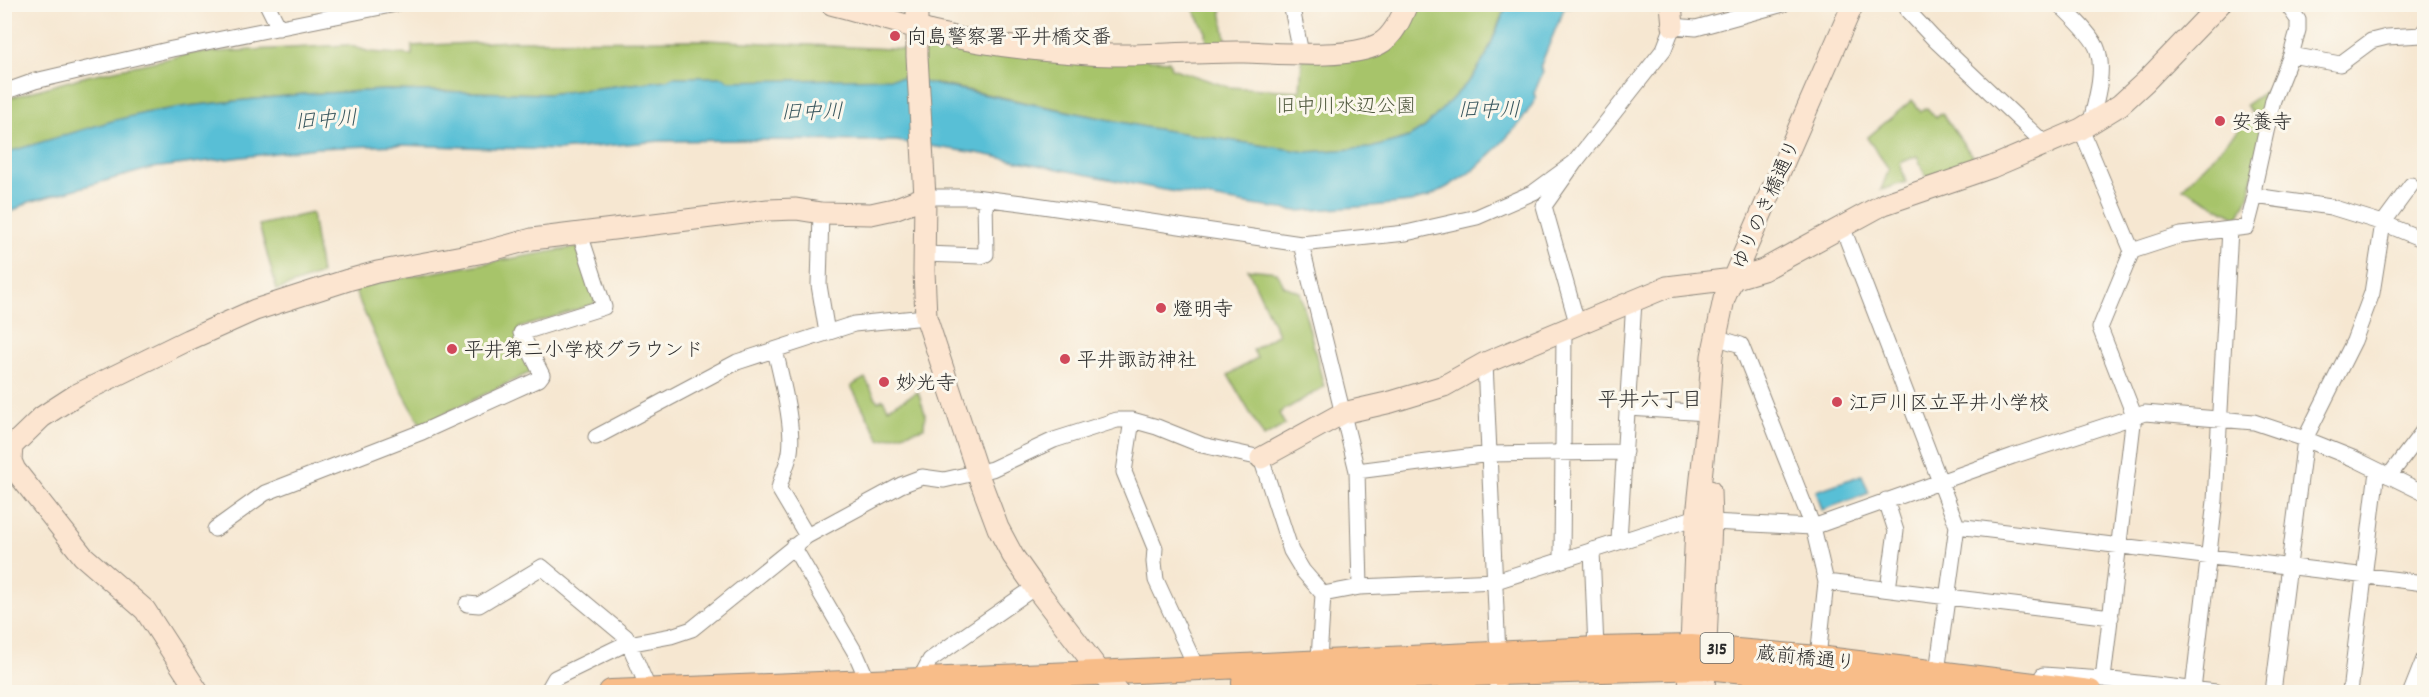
<svg xmlns="http://www.w3.org/2000/svg" width="2429" height="697" font-family="Dekko,'Klee One',sans-serif">
<rect width="100%" height="100%" fill="#fbf7ec"/>
<filter id="ink" filterUnits="userSpaceOnUse"><feTurbulence type="fractalNoise" baseFrequency=".0167" numOctaves="2"/><feDisplacementMap in="SourceGraphic" scale="12" xChannelSelector="R" yChannelSelector="G"/><feConvolveMatrix kernelMatrix="1 2 1 2 8 2 1 2 1" color-interpolation-filters="sRGB"/></filter>
<filter id="wash" filterUnits="userSpaceOnUse"><feTurbulence type="fractalNoise" baseFrequency=".008" numOctaves="4" result="noise"/><feDisplacementMap in="SourceGraphic" scale="24" xChannelSelector="R" yChannelSelector="G"/><feGaussianBlur stdDeviation="1.35" result="paint"/><feColorMatrix in="noise" values="0 0 0 0 0 0 0 0 0 0 0 0 0 0 0 0 0 1.4 0 .05"/><feComposite in="paint" operator="in"/></filter>
<g filter="url(#wash)">
<rect width="100%" height="100%" fill="#f6e7d1"/>
<!-- green -->
<path fill="#a7c46b" stroke="#69784b" stroke-width="1.5" d="M1191 5H1231L1221 10 1227 46H1207L1206 32Z
M1416 5H1506L1486 56 1471 79 1425 127 1409 137 1371 148 1306 152 1150 128 938 84 729 81 723 77H673L667 80 547 94 387 90 305 94 188 106 145 113 5 153V99L87 76 194 53 348 45 370 52 412 55V46L514 41 706 40 953 52 959 48 1169 61 1171 68 1228 87 1300 91 1302 59 1353 60Z
M2270 88 2250 193 2238 218 2183 188 2253 114 2246 105Z
M1912 100 1921 111 1927 108 1936 118 1942 113 1975 160 1926 177 1917 156 1900 163 1906 182 1881 190 1889 169 1867 138Z
M312 213 321 274 277 290 259 225Z
M577 247 596 299 594 304 519 328 532 367 531 372 421 425 387 364 354 289 391 280Z
M1248 269 1277 272 1284 286 1300 292 1324 387 1279 413 1285 425 1264 437 1228 375 1257 358 1253 350 1278 334Z
M865 378 878 402 883 399 888 408 918 392 925 413 924 428 880 440 851 386Z"/>
<!-- water -->
<path fill="#59bfd6" stroke="#427580" stroke-width="1.5" d="M1507 5H1572L1570 7 1565 6 1540 67 1543 72 1534 93 1536 99 1520 123 1495 150 1474 170 1447 187 1428 197 1410 202 1372 206 1298 211 1259 206 1159 189 977 153 896 141 742 140 660 141 559 150 400 145 316 148 152 168 29 202 5 215V153L112 121 145 113 188 106 305 94 387 90 547 94 667 80 673 77H723L729 81 903 78 1150 128 1306 152 1371 148 1409 137 1425 127 1472 78 1486 56Z
M1862 475 1869 493 1822 510 1816 491Z"/>
</g>
<g filter="url(#ink)">
<g fill="none" stroke-linecap="round" stroke-linejoin="round">
<!-- street casing -->
<g stroke="#90897e" stroke-width="17">
<path id="street" d="M267 4 279 28
M1291 4 1301 53
M1907 4 1908 11 1934 39 2045 144
M2059 4C2070 15 2094 36 2098 51 2105 74 2095 103 2090 125
M2291 55 2340 64 2371 41 2387 37 2422 35 2424 31
M4 92 35 81 172 49 396 4
M2081 129 2132 251 2100 328 2134 415 2103 679
M2255 196 2254 187 2273 100 2291 55 2298 30V20L2287 4
M925 197H974L1022 203 1301 244 1406 233 1477 217 1534 192 1575 162
M821 213 819 285 827 333
M1842 226 1957 526 1937 672
M1301 244 1357 471 1360 587
M2132 251 2181 235 2247 227 2255 196 2331 207 2383 223 2424 240
M924 254 981 256 986 254 985 199
M1578 326 1544 206 1575 162 1664 49 1673 26 1696 28 1783 4
M1715 337 1741 345 1813 527 1826 582 1818 658
M775 350C781 377 796 431 789 457 786 468 781 478 779 489L807 536
M1485 363 1498 655
M1628 408 1708 413
M1132 420 1124 472 1155 548 1154 562 1156 580 1197 669
M596 437 737 362 854 324 926 317
M1357 471 1490 454 1625 452
M2389 476 2424 430
M1886 500 1896 531 1888 589
M1711 522 1813 527 2013 456 2145 413 2254 422 2305 439 2355 459 2424 493
M1957 526 2424 583
M215 529 265 493 422 432 539 379 542 375 521 333 604 307 580 234
M1619 540 1634 301
M793 546 856 654 863 670 864 682
M1592 550 1596 649
M1562 559 1564 332
M1826 582 2111 617
M1323 594 1360 587 1496 581 1697 517
M467 604 479 605 542 567 626 637 645 681 647 690
M2043 675 2103 679 2216 692
M920 679 930 660 1035 587
M2193 690 2215 501 2230 229
M547 692 555 678 623 645 671 636 692 629 807 536 901 485 922 477 944 480 992 469 1054 440 1117 420H1132L1157 427 1202 445 1261 458 1291 551 1303 571 1323 594 1317 692
M1496 692 1499 673
M2273 692 2305 439 2354 341 2372 293 2383 223 2411 185
M2350 692 2377 471
M2411 692 2424 659"/>
</g>
<!-- secondary casing -->
<g stroke="#90897e" stroke-width="23">
<path id="secondary" d="M831 4C866 13 901 24 936 33 986 45 1038 51 1089 54 1141 58 1192 51 1244 52 1279 53 1348 60 1379 44 1393 37 1401 19 1407 4
M917 4V56L925 197 924 271 926 317 977 472 998 528 1013 556 1035 587 1100 672 1118 692
M1671 4 1673 26
M1261 458 1343 413 1391 402 1444 386 1485 363 1667 287 1733 279 1763 270 1884 204 1992 167 2081 129 2120 105 2145 82 2220 4
M198 692 145 610 83 556 15 470 11 461 12 446 42 417 76 395 188 340 255 310 348 280 377 272 484 252 532 239 768 210 796 209 821 213 871 214 894 209 925 197
M1689 692 1696 525 1708 413 1712 356 1724 299 1853 4
M1704 692 1711 522 1710 491"/>
</g>
<!-- primary casing -->
<g stroke="#90897e" stroke-width="26">
<path id="primary" d="M1244 683 1499 673 1706 667 1945 692
M611 692 1074 674 1596 649 1691 647 1818 658 2090 692"/>
</g>
<!-- street -->
<use href="#street" stroke="#fff" stroke-width="15"/>
<!-- secondary -->
<use href="#secondary" stroke="#fce5d0" stroke-width="21"/>
<!-- primary -->
<use href="#primary" stroke="#f8bd89" stroke-width="24"/>
</g>
</g>
<!-- markers -->
<g fill="#d1495b" stroke="#fbf7ec" stroke-width="2">
<circle cx="895" cy="36" r="6"/>
<circle cx="2220" cy="121" r="6"/>
<circle cx="1161" cy="308" r="6"/>
<circle cx="452" cy="349" r="6"/>
<circle cx="1065" cy="359" r="6"/>
<circle cx="884" cy="382" r="6"/>
<circle cx="1837" cy="402" r="6"/>
</g>
<g text-anchor="middle" stroke-width="6" stroke-linejoin="round" paint-order="stroke">
<!-- shield labels -->
<rect fill="#fbf7ec" stroke="#696865" stroke-width="1.5" x="1700.5" y="633" width="33" height="30" rx="4.5"/>
<g font-size="18" font-weight="bold" fill="#2b2b2b">
<text x="1717" y="654">315</text>
</g>
<!-- poi labels -->
<g font-size="20" fill="#2b2b2b" stroke="#fbf7ec" text-anchor="start">
<text x="907" y="43">向島警察署 平井橋交番</text>
<text x="2232" y="128">安養寺</text>
<text x="1173" y="315">燈明寺</text>
<text x="464" y="356">平井第二小学校グラウンド</text>
<text x="1077" y="366">平井諏訪神社</text>
<text x="896" y="389">妙光寺</text>
<text x="1849" y="409">江戸川区立平井小学校</text>
</g>
<!-- park labels -->
<g font-size="20" fill="#50593e" stroke="#fbf7ec">
<text x="1346" y="112">旧中川水辺公園</text>
</g>
<!-- street labels -->
<g font-size="20" fill="#2b2b2b" stroke="#fbf7ec">
<text transform="translate(1765 204) rotate(-66)" y="7">ゆりのき橋通り</text>
<text transform="translate(1806 657) rotate(6)" y="7">蔵前橋通り</text>
</g>
<!-- water labels -->
<g font-size="21" font-style="italic" fill="#39575e" stroke="#fbf7ec">
<text x="1489" y="116">旧中川</text>
<text transform="translate(812 111) rotate(-1)" y="7">旧中川</text>
<text transform="translate(326 119) rotate(-4)" y="7">旧中川</text>
</g>
<!-- neighbourhood labels -->
<g font-size="21" fill="#2b2b2b" stroke="#fbf7ec">
<text x="1650" y="406">平井六丁目</text>
</g>
</g>
<!-- margin -->
<rect width="2429" height="697" fill="none" stroke="#fbf7ec" stroke-width="24"/>
</svg>
